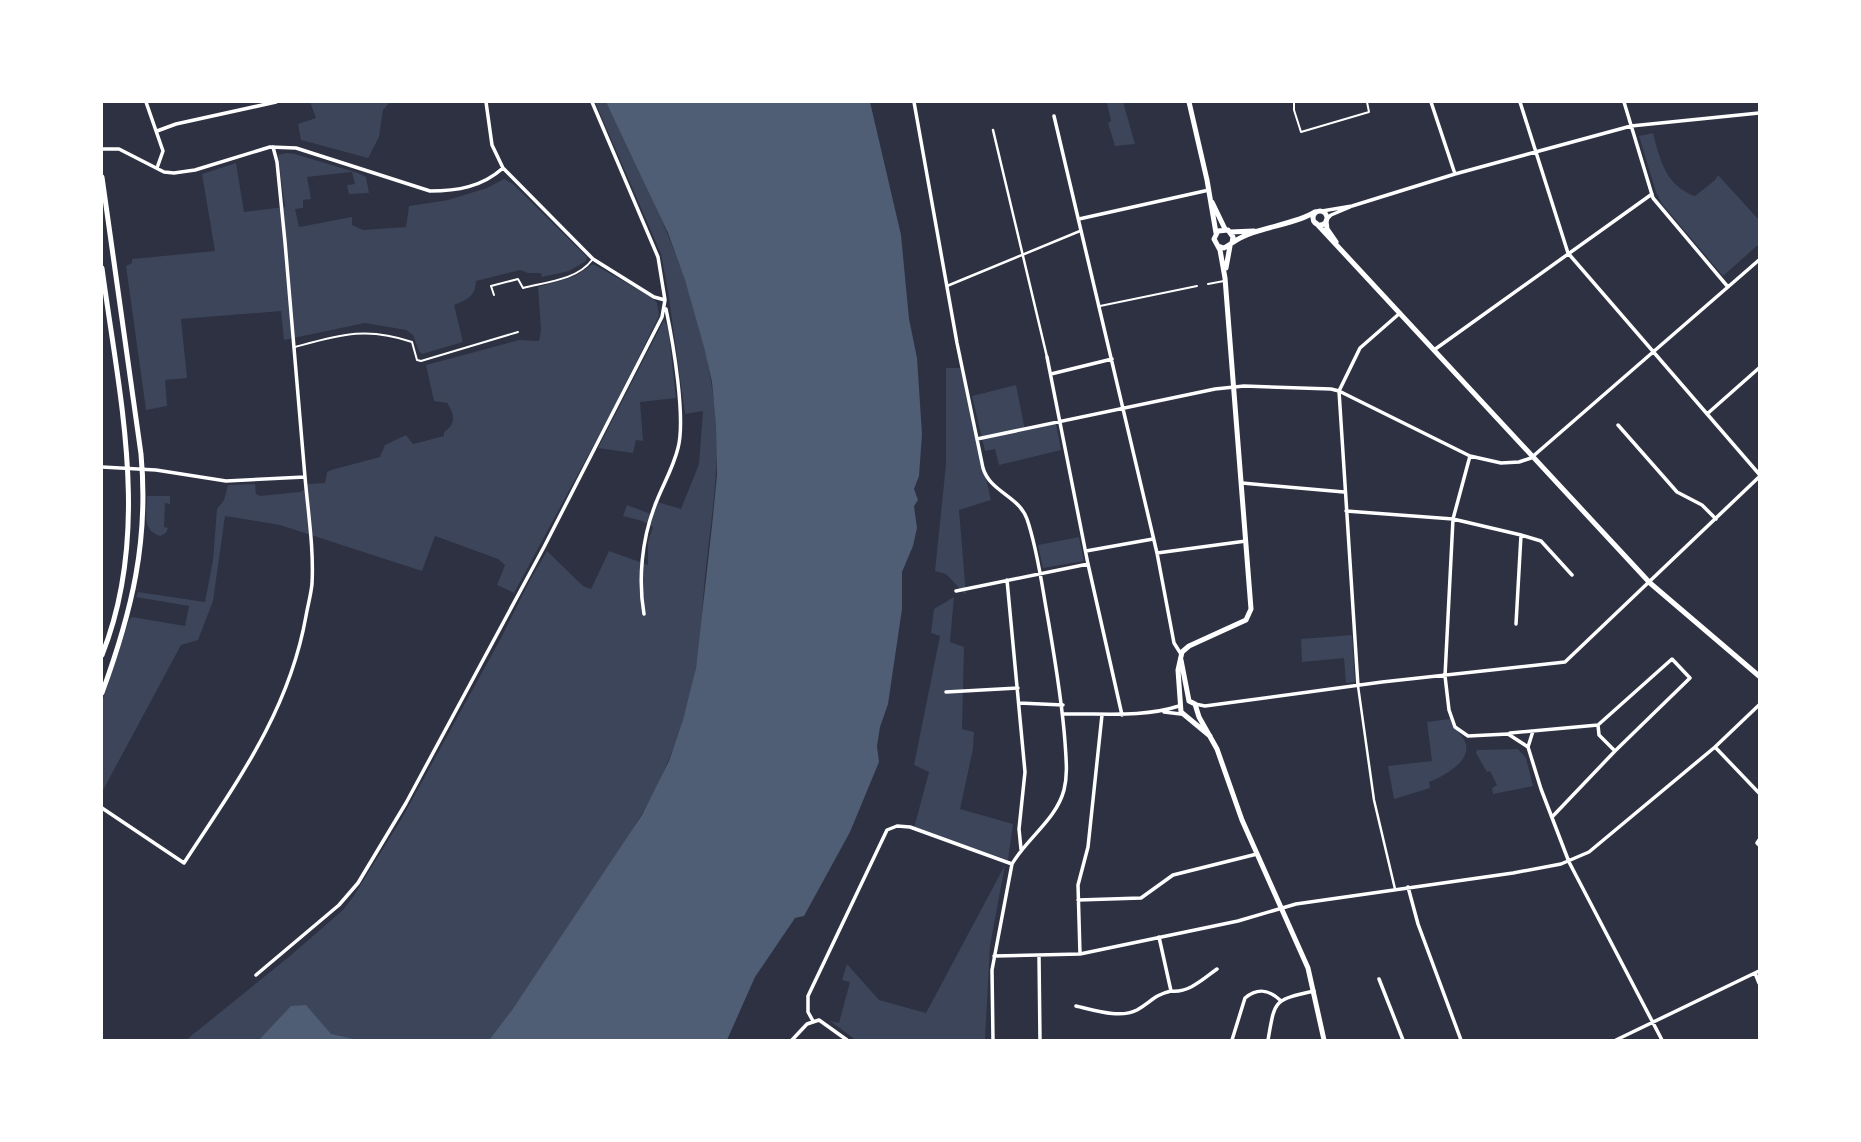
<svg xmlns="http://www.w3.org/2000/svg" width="1861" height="1142" font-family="Barlow,sans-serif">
<rect width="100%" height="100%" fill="#2d3142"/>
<!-- green -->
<path fill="#3c4559" d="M310 102H390L383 110 379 137 368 158 301 140 298 124 316 118Z
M595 102H606C656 203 709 310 716 425 719 474 711 520 706 568 702 601 702 635 696 668 691 699 681 730 669 759 654 797 632 831 610 865 578 914 545 962 512 1010L489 1040H186L290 956 343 910 353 897 402 818 501 638 530 580 547 551 583 586 591 589 609 551 648 565V542L653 527 642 521 623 516 627 505 651 514 654 501 681 509 699 464 703 411 685 414 668 291 661 254Z
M1115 102H1123L1135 144 1115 146 1108 123 1111 121 1107 103Z
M1653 133C1660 160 1666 186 1695 196L1715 180 1718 175 1759 220V244L1723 276 1662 204 1656 192 1639 136Z
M287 153 295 154 358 173 366 177 369 193 349 194 347 185 355 184 352 172 307 177 311 199 303 200V208L295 209 299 227 352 217V225L363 230 406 227 409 206 448 200 487 188 504 179 513 184 587 257 586 261 569 271 542 277 541 273H528L520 270 476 281C475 297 468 299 454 305L463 342 422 354 419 351 413 335 406 330 365 323 284 340 281 311 181 319 187 378 165 380 167 406 146 410 126 266 132 263V259L215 251 202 174 236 163 244 212 285 207 278 155Z
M593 264 652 297 657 303 659 316 612 411 514 593 497 585 505 565 498 559 435 536 422 571 280 525 225 516 213 601 198 640 181 645 102 792V702L129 620 132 617 185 626 189 606 136 597 138 592 205 602 213 560 217 509 224 500 228 485 255 484 256 494 260 496 300 492 307 488 308 484 325 483 327 472 331 470 380 457 385 445 406 435 413 444 444 436V432C456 424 455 414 447 403L434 401 426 365 519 340 539 341 541 330 538 287 575 276Z
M664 320 668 327 676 398 640 402 643 441 636 440 633 453 598 448Z
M946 368H960L991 500 959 510 966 595 946 574 935 571 946 464Z
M1016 385 1025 430 1056 424 1061 450 999 465 995 449 985 451 972 396Z
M147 496H170V504L165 503 164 527 168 528 166 533 160 536C141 530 147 512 147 496Z
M1079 537 1084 561 1043 568 1038 545Z
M954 597 950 642 964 647 962 729 974 732 973 749 960 809 1013 824 1008 860 914 828 929 772 914 765 940 636 931 633 934 609Z
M1352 635 1355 682 1346 683 1344 658 1302 662 1301 639Z
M1450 719C1453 727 1458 731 1463 738 1477 759 1444 776 1429 782L1430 788 1394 799 1388 766 1432 761 1427 722Z
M1518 749 1526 758 1533 786 1493 794 1492 788 1497 785 1490 771 1487 772 1476 753 1477 750Z
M1005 865 990 946 985 1040H856L830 1021 839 1023 850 982 842 980 847 964 879 1000 926 1013Z"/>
<!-- water -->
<path fill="#4f5d75" d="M606 102H870L901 235 909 319 917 358 922 434 919 476 914 489 918 500 914 506 917 528 913 546 902 572V609L888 704 880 727 877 746 879 762 850 832 804 916 795 918 755 977 727 1040H489L512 1010 642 815 669 761 683 720 696 668 712 526 717 475 716 426 712 382 704 347 685 280 668 233Z
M306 1005 331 1034 358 1040H259L291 1006Z"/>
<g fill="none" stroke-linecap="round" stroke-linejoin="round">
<!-- service -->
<path stroke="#fff" stroke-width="2" d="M1294 102V110L1301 132 1369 112 1367 102
M1208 284 1224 281
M494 295 491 286 518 279 523 288C546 282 577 280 592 260
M1100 306 1197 286
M295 347C339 335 366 326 412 342L417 360 421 361 518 332"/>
<!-- pedestrian -->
<path stroke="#fff" stroke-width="2.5" d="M993 130 1047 357
M947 286 1080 231
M1358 686 1374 800 1395 889"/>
<!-- minor -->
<path stroke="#fff" stroke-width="3.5" d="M146 102 163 151 157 168
M486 102 492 145 503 168 593 259 654 297 665 300
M914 102 957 343 983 468C990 492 1019 496 1027 519 1038 551 1042 587 1048 619 1055 660 1062 700 1065 742 1066 758 1068 774 1064 790 1056 820 1027 838 1012 864L992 970 993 1040
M1431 102 1455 174
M1520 102 1568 253 1759 474
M1624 102 1653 198 1728 287
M1054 116 1157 553 1174 643 1181 654
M157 131 176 124 276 102
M102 149H119L164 172 174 173 195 170 270 147 296 148 430 191C457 191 482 187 503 168
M1322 211 1352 206 1455 174 1631 126 1759 113
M1079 219 1209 190
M1326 220 1331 215 1350 207
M1434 350 1652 194
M1047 357 1088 564 1122 715
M1051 374 1112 359
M1707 414 1759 368
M1618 425 1677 492 1702 505 1716 519
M977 439 1215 389 1244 386 1331 389 1339 391 1470 456 1501 463 1519 462 1531 458 1759 260
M1470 456 1453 519 1445 676 1449 710 1455 727 1468 736 1508 734 1528 747 1541 789 1569 862 1662 1040
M102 467 156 470 226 481 305 477 285 242 277 162 273 147
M1242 483 1344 492
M1346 511 1453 519 1521 535 1541 541 1572 575
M1086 551 1153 539
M1157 553 1246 541
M1007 580 1025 772 1019 829 1021 849
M956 591 1088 564
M644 614C638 580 642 540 654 508 661 488 673 469 678 448 686 418 673 342 666 309
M1516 624 1521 535
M1358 686 1339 391 1360 348 1400 313
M946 692 1018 688
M1019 703 1063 705
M1195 704 1205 706 1382 682 1565 662 1759 477
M1164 712 1181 714
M1063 714C1102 713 1142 718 1179 706
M1598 725 1599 735 1615 751
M1510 733 1598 725 1672 659 1690 678 1615 751 1553 816
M1528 747 1533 731
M1715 747 1759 793
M102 808 184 863C236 783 289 712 306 616 308 605 311 594 312 584 314 549 308 512 305 477
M1759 840 1757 843 1759 845
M1408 887 1418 924 1461 1040
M1078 900 1141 898 1173 875 1257 854
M1159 937 1171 991C1189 993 1203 979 1217 969
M1080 954 1078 885 1088 847 1102 715
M994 956 1080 954 1238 921 1296 904 1513 873 1561 864 1589 852 1715 747 1759 705
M1039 956 1040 1040
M1755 973 1759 983
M256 975 339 905 358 883 406 803 544 547 662 317 665 300 658 257 592 102
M1379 979 1403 1040
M1076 1006C1094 1010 1120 1019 1137 1010 1151 1002 1154 995 1171 991
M813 1021 808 1012V996L887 830 897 826 910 827 1012 864
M792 1040 807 1024 819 1020 847 1040
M1232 1040 1245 998C1257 988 1268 989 1280 1000
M1268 1040C1275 1000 1273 1000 1314 991
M1616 1040 1759 971"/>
<!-- secondary -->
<path stroke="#fff" stroke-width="5" d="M1189 102 1207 180 1216 233
M1212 202 1225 229
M1313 218a7 7 0 1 1 14 0a7 7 0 1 1-14 0Z
M1326 221 1327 229 1336 242
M1316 223 1650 583 1759 676
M1230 232 1254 231
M1232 243C1256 226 1290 227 1315 212
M1226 268 1230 246
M1181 660 1189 701
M1189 701 1195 704 1199 717 1217 749 1242 820 1308 968 1324 1040
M1210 736 1181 712 1178 670 1182 652 1189 646 1246 620 1251 609 1225 278 1220 250 1214 239 1218 231 1228 230 1233 237 1232 243 1224 248 1218 246"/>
<!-- primary -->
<path stroke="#fff" stroke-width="5" d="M102 177 141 454C149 541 132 611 102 693
M102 268C119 396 152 530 102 655"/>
</g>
<!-- border -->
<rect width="1861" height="1142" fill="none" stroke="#ffffff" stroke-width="206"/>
</svg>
